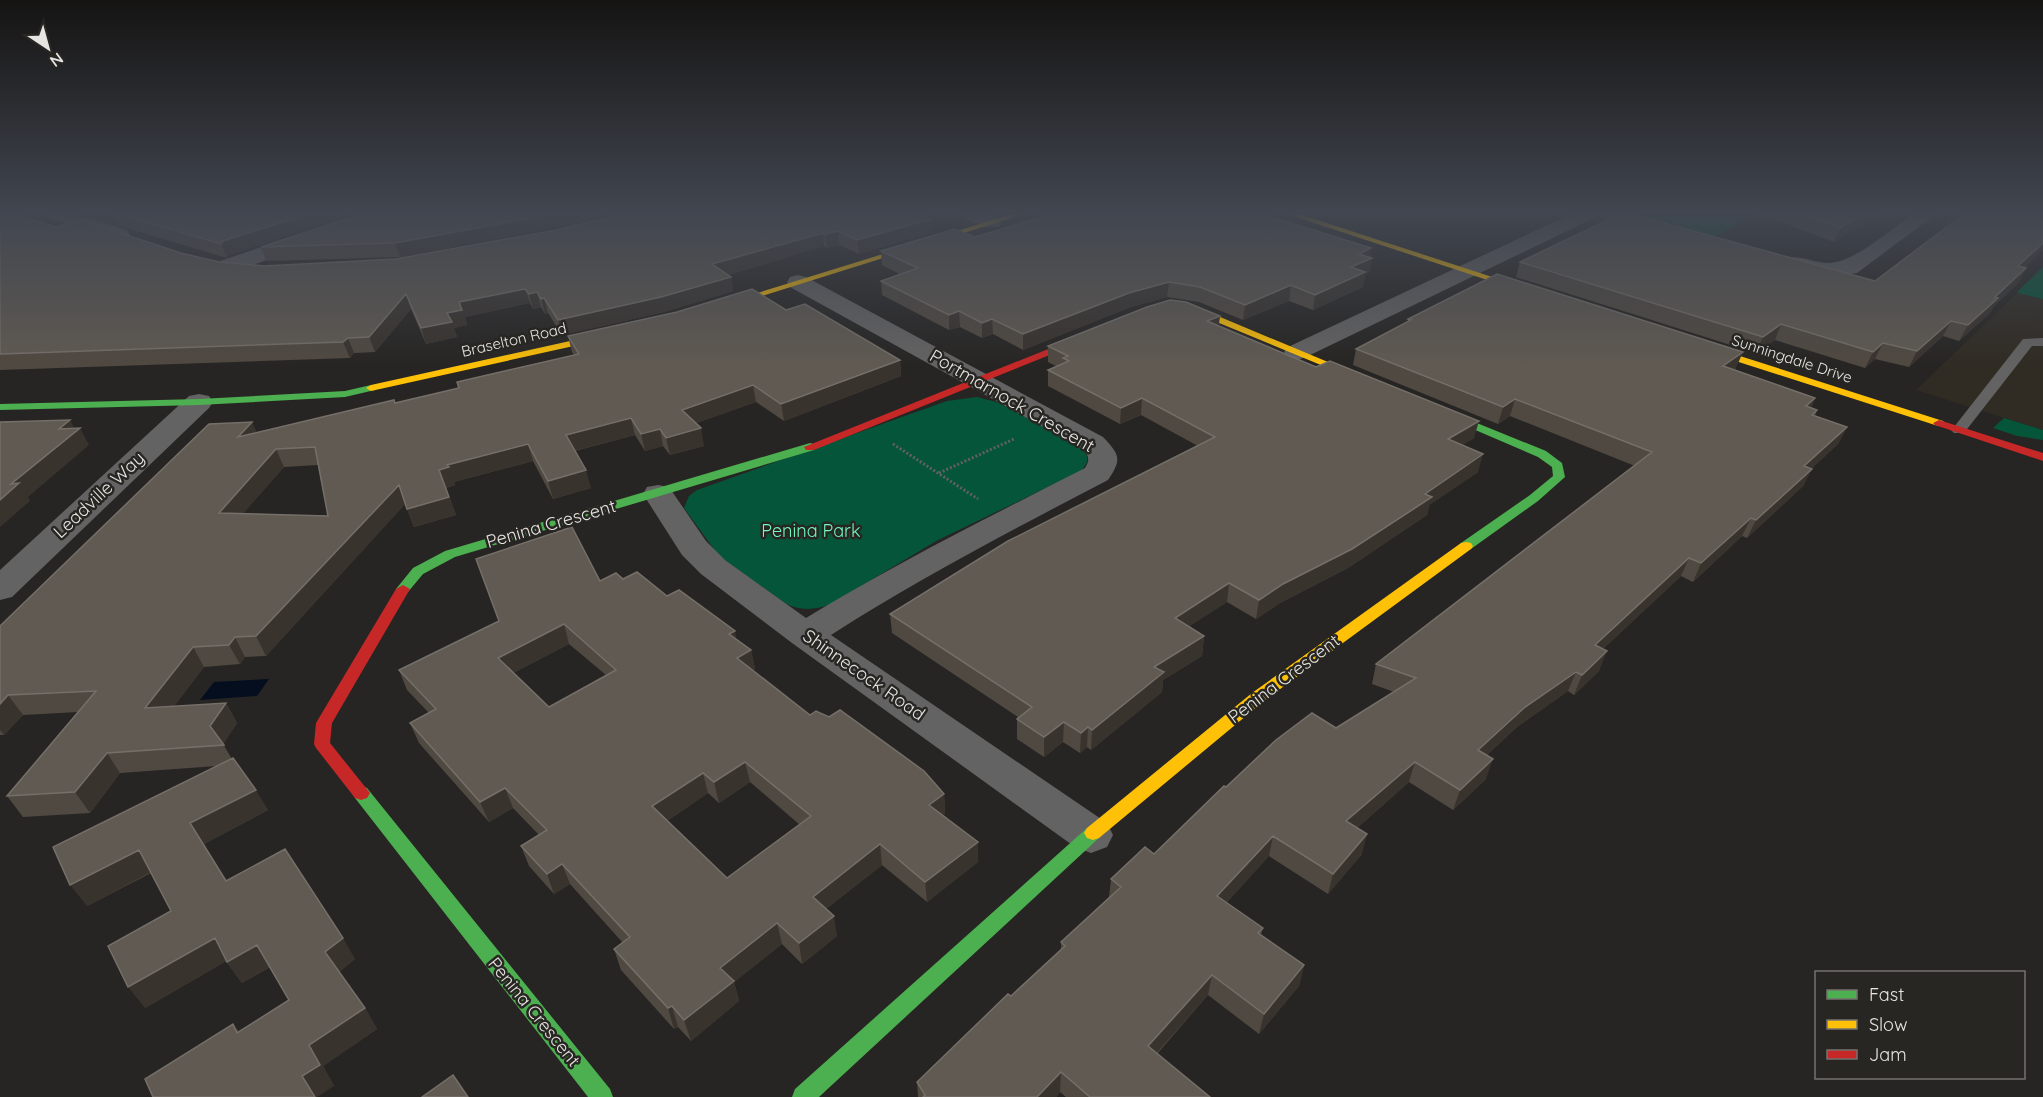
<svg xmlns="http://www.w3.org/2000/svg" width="2043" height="1097" font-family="Quicksand,sans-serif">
<rect width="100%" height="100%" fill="#272523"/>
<!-- built -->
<path fill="#302b23" d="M2017 293 2043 299V430L1916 390Z"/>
<!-- green -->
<path fill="#05553a" d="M1628 214H1753L1715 237Z
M2043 267V299L2017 293 2019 290Z
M977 397 1000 403 1079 446C1090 455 1090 463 1079 472L938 540 829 605C814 610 799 611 785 603L719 556 684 508 689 496 697 490 947 401Z
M2004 418 2043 430V440L2017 436 1993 428Z"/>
<!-- water -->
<path fill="#040e1f" d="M269 679 257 696 200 700 214 682Z"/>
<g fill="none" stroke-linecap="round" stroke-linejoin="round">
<!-- path -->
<path stroke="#626160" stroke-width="3" stroke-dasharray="2 2" stroke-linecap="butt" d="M893 444 978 499
M939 473 1014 439"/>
<!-- lane -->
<path fill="#646363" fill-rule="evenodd" d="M2043 338V346H2032L1964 433H1954L1951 430 1954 427 2023 339Z"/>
<!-- street -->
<path fill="#646363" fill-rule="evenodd" d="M46 214H76L127 230 130 234 127 238 120 240 49 218Z
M360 214H389L386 218 233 272 225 274 217 272 214 267 217 262Z
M960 214C974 214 993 211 1002 223L999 227H985L963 218Z
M1571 214H1597L1594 218 1306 357 1297 360 1288 357 1284 352 1288 347Z
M1600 214H1633L1667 223 1670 227 1667 231 1660 233 1603 218Z
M1913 214H1936L1857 273 1826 277 1786 268 1783 263 1786 258C1801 255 1814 263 1828 263 1854 263 1891 229 1913 214Z
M798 275 806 277 1103 437C1120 455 1122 459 1108 480 1014 529 920 578 831 635L1107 823 1113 835 1107 847 1091 853 1075 847 792 643 701 574 682 555 643 494 647 487 658 485 669 487 706 541 725 560 806 618C896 563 991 516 1085 468 1090 460 1089 456 1083 449L790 287 787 282 790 277Z
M199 394 209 396 213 402 209 408 12 597 0 600V570L189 396Z"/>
<!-- fast -->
<path fill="#4caf50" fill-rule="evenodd" d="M371 385 375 386V390L345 397 199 405 0 410V404L199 399 345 391Z
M1435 406 1546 451 1562 463 1565 477 1538 501 1471 549H1461L1459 546 1461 543 1530 495 1553 476 1552 467 1538 457 1431 411 1429 409Z
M810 443 814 444 816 447 814 450 455 557 423 574 408 592 403 593 396 589 413 568 445 551Z
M361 786 367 788 610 1089 613 1097H588L355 798 352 793 355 788Z
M1093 826 1099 828 1102 833 1099 838 819 1097H792L795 1089 1087 828Z"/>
<!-- slow -->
<path fill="#ffc107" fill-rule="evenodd" d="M1012 214H1024L720 309 712 307Z
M1287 214H1299L1535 291 1527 293Z
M1176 304 1213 314 1371 380 1370 382H1362L1207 318 1173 309V305Z
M615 331 620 334 619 336 371 391 366 388 371 385Z
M1696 342 1943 421 1945 423 1939 426 1935 425 1692 347 1691 345Z
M1466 542 1471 543 1473 546 1471 549 1264 701 1099 838 1093 840 1087 838 1084 833 1087 828 1252 693 1461 543Z"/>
<!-- jam -->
<path fill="#c62828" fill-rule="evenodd" d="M1088 333 1092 334V338L814 450H806L804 447Z
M1939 420 2043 453V461L1935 425 1933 423Z
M403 585 410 589 332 723 330 743 370 793 367 798 361 800 355 798 316 748 314 744 316 723 396 589Z"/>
</g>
<!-- wall -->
<path fill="#504941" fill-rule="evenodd" d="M0 214 219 262 264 266 396 259 931 219 932 232 859 254 839 245 827 248 824 246 728 275 731 277 733 291 664 312 562 335 548 313 545 314 541 307 533 309 530 303 465 317 467 325 454 328 457 337 426 344 411 309 375 352 354 353 350 358 0 370Z
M111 214H353L229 255 227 258 117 225Z
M361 214H613L559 227 400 257 266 261 261 247Z
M1760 214H1890L1846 234 1834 242Z
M2043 214V250L2024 268H2026L2018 283 1994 306 1990 313 1959 341 1943 336 1909 367 1875 359 1865 368 1775 340 1756 353 1516 277 1520 262 1875 281Z
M1266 215 1371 248 1370 258H1372L1369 273 1365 275 1363 287 1313 310 1289 301 1243 320 1199 302 1167 297 1128 308 1023 350 993 334 982 338 960 327 949 330 882 295 881 281 900 274 882 265 881 251 975 237Z
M786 310 900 360 901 376 784 421 756 402 696 423 704 446 670 455 663 446 645 451 635 435 575 451 591 488 553 499 533 461 454 482 455 485 446 488 456 515 414 527 405 504 266 656 245 657 240 664 204 667 174 706 226 703 237 723 223 744 232 759 268 810 204 844 227 881 355 959 339 972 365 1008 377 1029 323 1066 334 1086 153 1097 233 1024 239 1032 289 1000 270 967 242 983 226 961 145 1008 171 911 151 873 87 906 217 766 120 773 90 813 23 817 7 796 78 712 23 715 4 735H0V626L257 432 395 403 458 388 457 382 574 355 572 352 568 336ZM318 465 328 516 243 513 284 467Z
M1220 316 1218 326 1474 438 1462 445 1478 472 1429 505 1427 515 1348 568 1280 603 1256 619 1227 602 1189 626 1204 636 1202 656 1163 680 1162 692 1091 750 1087 747 1080 753 1063 742 1044 757 1017 739V719L1018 717 892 633 890 614 1198 446 1141 415 1120 424 1048 386V370L1056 366 1048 362V346Z
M1408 319 1736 368 1734 370 1815 398 1811 408 1817 410 1815 416 1847 427 1838 444 1812 468 1803 486 1747 538 1742 536 1693 582 1681 576 1603 649 1599 671 1574 695 1568 691 1517 727 1487 755 1486 779 1453 810 1409 782 1357 828 1362 854 1328 894 1269 856 1226 903 1263 928 1261 935 1304 965 1299 986 1259 1034 1208 995 1157 1054 1210 1097H1066L1060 1092 1056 1097H918L917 1082 1011 996 1061 949V942L1109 897 1111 879 1154 854 1226 787 1336 728 1394 692 1372 684 1376 664 1635 466 1510 416 1498 424 1353 365 1356 349 1408 322Z
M623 579 667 596 736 639 751 650 755 669 753 670 810 715 944 794 945 814 943 815 978 862 927 902 882 865 826 909 837 936 802 964 782 944 734 982 739 1001 691 1041 678 1027 674 1029 621 970 614 949 623 943 570 884 554 894 529 866 521 846 539 835 513 808 489 822 419 743 410 723 429 713 407 690 399 670 600 581ZM569 644 606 675 549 707 513 673ZM750 782 800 825 727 878 667 821 708 793 719 803Z"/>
<!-- shaded-wall -->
<path fill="#39332e" d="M308 214H353L229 255 227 258 221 244 223 241Z
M553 214H613L559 227 400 257 395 243Z
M1868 214H1890L1846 234 1834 242 1840 228 1852 221Z
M931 219 932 232 859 254 857 240Z
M838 231 839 245 827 248 826 234Z
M823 233 824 246 714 279 712 264Z
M2043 243V250L2011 281 2018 266Z
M1371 248 1369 259 1372 258 1369 273 1365 275 1363 287 1313 310 1315 295 1351 267 1359 254Z
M2026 268 2018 283 1994 306 1990 313 1959 341 1968 325 1995 297Z
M731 277 733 291 664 312 562 335 558 320Z
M1169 282 1167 297 1128 308 1023 350V334L1129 293Z
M1291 285 1289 301 1243 320 1245 305Z
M525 289 530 303 465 317 467 325 454 328 457 337 426 344 421 328 459 302Z
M537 292 541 307 533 309 529 294Z
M406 294 411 309 375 352 369 337Z
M544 298 548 313 545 314 541 299Z
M959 311 960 327 949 330V315Z
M1220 316 1218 331 1207 321Z
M992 319 993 334 982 338V323Z
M1951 321 1943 336 1909 367 1917 351Z
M1781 324 1775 340 1756 353 1763 337Z
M348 338 354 353 350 358 343 342Z
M1883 343 1875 359 1865 368 1873 352Z
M1743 352 1736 368 1716 382 1723 366Z
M900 360 901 376 784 421 781 404Z
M753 385 756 402 686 427 682 410Z
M1142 398 1141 415 1120 424 1121 408Z
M1815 398 1808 415 1806 406Z
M1515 399 1510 416 1498 424 1503 407Z
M631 418 635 435 570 452 566 435Z
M70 420 76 431 80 428 89 445 28 497 30 501 0 527V500L11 484 59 429Z
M1479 421 1474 438 1444 457 1448 439Z
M252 422 260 439 238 437Z
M1847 427 1838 444 1796 483 1812 469 1803 486 1747 538 1756 520 1804 466Z
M701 428 704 446 670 455 666 438Z
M660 429 663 446 645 451 641 434Z
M528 444 533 461 454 482 455 485 445 488 439 470 447 465Z
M276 449 284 467 228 531 219 513Z
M1483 454 1478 472 1429 505 1427 515 1348 568 1280 603 1256 619 1259 600 1425 494Z
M586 470 591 488 553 499 548 481Z
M399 485 406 503 266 656 256 636Z
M449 497 456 515 414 527 407 509Z
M1751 518 1742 536 1693 582 1701 563Z
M1689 558 1681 576 1587 664 1595 645Z
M1229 583 1227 602 1173 637 1175 618Z
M564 624 569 644 505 677 498 658Z
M735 631 738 651 729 634Z
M1204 636 1202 656 1163 680 1162 692 1091 750 1092 730 1154 667Z
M235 637 245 657 240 664 229 645Z
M193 647 204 667 157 728 145 708Z
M751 650 755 669 741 678 737 658Z
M1607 651 1599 671 1574 695 1582 675Z
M1576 672 1568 691 1517 727 1471 770 1478 750 1524 708Z
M8 695 23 715 4 735 0 730V704Z
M226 703 237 723 223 745 210 726Z
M1064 722 1063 742 1044 757V737Z
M1088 727 1087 747 1080 753 1081 733Z
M107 753 120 773 90 813 75 792Z
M1493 759 1486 779 1453 810 1460 790Z
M745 762 750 782 719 803 714 782Z
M1415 762 1409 782 1341 842 1346 821Z
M703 773 708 793 658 827 652 806Z
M505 788 513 808 489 822 480 802Z
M256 790 268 810 204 844 240 902 190 823Z
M944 794 945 814 930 825 929 805Z
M1367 834 1362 854 1328 894 1333 874Z
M1273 836 1269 856 1214 917 1217 896Z
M978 842V862L927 902 925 882Z
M880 844 882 865 816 917 813 897Z
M139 850 153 871 87 906 70 885Z
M562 864 570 884 554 894 547 874Z
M834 916 837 936 802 964 799 943Z
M777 923 782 944 734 982 739 1001 691 1041 684 1020 720 968Z
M215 938 229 959 145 1008 128 987Z
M343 938 355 959 338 973 325 952Z
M257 945 271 966 242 983 227 962Z
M1304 965 1299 986 1259 1034 1264 1014Z
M1212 975 1208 995 1145 1066 1148 1046Z
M672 1006 678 1027 674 1029 668 1008Z
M365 1008 377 1029 323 1066 334 1086 317 1097H315L302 1076 309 1045Z
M1061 1072 1060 1092 1056 1097H1037Z"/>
<!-- building -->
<path fill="#605a52" stroke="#756f69" stroke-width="1.5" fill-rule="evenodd" d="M0 214H17L56 227 81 220 181 253 219 262 264 266 396 259 556 230 622 214H920L931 219 857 240 838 231 826 234 823 233 712 264 731 277 661 297 558 320 544 298 541 299 537 292 529 294 525 289 459 302 462 310 447 313 452 322 421 328 406 294 369 337 348 338 343 342 0 354Z
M118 214H308L223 241 221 244Z
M361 214H553L395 243 261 247Z
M1051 214H1262L1371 248 1359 254 1372 258 1351 267 1365 272 1315 295 1291 285 1245 305 1200 287 1169 282 1129 293 1023 334 992 319 982 323 959 311 949 315 881 281 918 268 881 251 955 229 975 237Z
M1620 214 1653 220 1875 281 1964 214H2043V243L2018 266 2026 268 1995 297 1998 298 1968 325 1951 321 1917 351 1883 343 1873 352 1781 324 1763 337 1520 262Z
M1800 214H1868L1852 221 1840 228Z
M1497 274 1743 352 1723 366 1815 398 1806 406 1817 410 1812 415 1847 427 1804 466 1812 469 1756 520 1751 518 1701 563 1689 558 1595 645 1607 651 1582 675 1576 672 1524 708 1478 750 1493 759 1460 790 1415 762 1346 821 1367 834 1333 874 1273 836 1217 896 1263 928 1258 933 1304 965 1264 1014 1212 975 1148 1046 1210 1097H1090L1061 1072 1037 1097H923L925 1095 917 1082 1008 994 1011 996 1065 946 1061 942 1121 887 1111 879 1145 847 1154 854 1224 786 1226 787 1276 740 1312 713 1336 728 1416 678 1376 664 1652 452 1515 399 1503 407 1356 349 1411 320 1408 319Z
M752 289 786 310 805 304 900 360 781 404 753 385 682 410 701 428 666 438 660 429 641 434 631 418 566 435 586 470 548 481 528 444 447 465 449 467 439 470 449 497 407 509 399 485 256 636 235 637 229 645 193 647 145 708 226 703 210 726 224 745 107 753 75 792 7 796 96 691 8 695 0 704V626L209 424 252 422 238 437 394 400 395 403 459 388 457 382 579 354 568 336 677 312ZM315 447 328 516 219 513 276 449Z
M1170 300 1186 302 1220 316 1207 321 1316 367 1330 361 1479 421 1448 439 1483 454 1425 494 1432 497 1352 549 1283 584 1259 600 1229 583 1175 618 1204 636 1154 667 1164 672 1092 730 1088 727 1081 733 1064 722 1044 737 1017 719 1032 707 890 614 1008 541 1215 437 1142 398 1121 408 1048 370 1069 361 1063 358 1068 356 1048 346 1147 307Z
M70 420 59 429 80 428 11 484 19 483 0 500V422Z
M572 527 600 581 616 573 623 579 637 572 667 596 679 590 735 631 729 634 751 650 737 658 810 715 816 711 829 717 840 710 924 771 944 794 929 805 978 842 925 882 880 844 813 897 834 916 799 943 777 923 720 968 734 981 684 1020 672 1006 668 1008 614 949 630 937 562 864 547 874 521 846 547 830 505 788 480 802 410 723 436 709 399 670 499 621 476 559ZM564 624 616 670 549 707 498 658ZM745 762 811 816 727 878 652 806 703 773 714 782Z
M233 758 256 790 190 823 226 881 285 849 343 938 325 952 365 1008 309 1045 320 1065 302 1076 315 1097H153L145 1079 233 1024 237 1033 289 1000 257 945 227 962 215 938 128 987 108 946 171 911 139 850 70 885 53 847Z
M453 1075 468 1097H422Z"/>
<!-- sky -->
<linearGradient id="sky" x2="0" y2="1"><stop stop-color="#151413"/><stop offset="0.58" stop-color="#414650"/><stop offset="1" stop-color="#414650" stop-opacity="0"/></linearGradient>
<rect width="2043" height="367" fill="url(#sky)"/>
<g text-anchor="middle" stroke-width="5" stroke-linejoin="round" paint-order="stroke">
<!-- far-street labels -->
<g font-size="15" fill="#e6e5e2" stroke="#282622">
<text transform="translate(514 340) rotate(-13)" y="5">Braselton Road</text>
<text transform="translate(1792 359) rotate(18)" y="5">Sunningdale Drive</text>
</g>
<!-- street labels -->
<g font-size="18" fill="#e6e5e2" stroke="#282622">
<text transform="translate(1012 401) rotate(30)" y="6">Portmarnock Crescent</text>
<text transform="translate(99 495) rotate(-43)" y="6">Leadville Way</text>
<text transform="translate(551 524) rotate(-16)" y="6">Penina Crescent</text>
<text transform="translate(864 675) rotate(35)" y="6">Shinnecock Road</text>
<text transform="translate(1284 679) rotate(-37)" y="6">Penina Crescent</text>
<text transform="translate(534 1012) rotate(51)" y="6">Penina Crescent</text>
</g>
<!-- park labels -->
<g font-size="18" fill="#6ff9be" stroke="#282622">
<text x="811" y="537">Penina Park</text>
</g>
</g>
<!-- legend -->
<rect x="1815" y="971" width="210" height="108" fill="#282622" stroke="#74726f" stroke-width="1.5"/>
<rect x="1827" y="990" width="30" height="9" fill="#4caf50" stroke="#74726f" stroke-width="1.5"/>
<text x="1869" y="1001" font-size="18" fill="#e6e5e2">Fast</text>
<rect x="1827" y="1020" width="30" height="9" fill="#ffc107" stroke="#74726f" stroke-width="1.5"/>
<text x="1869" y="1031" font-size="18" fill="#e6e5e2">Slow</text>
<rect x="1827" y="1050" width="30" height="9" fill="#c62828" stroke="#74726f" stroke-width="1.5"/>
<text x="1869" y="1061" font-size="18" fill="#e6e5e2">Jam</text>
<!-- north arrow -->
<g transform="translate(48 48) rotate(144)" stroke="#282622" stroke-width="4.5" paint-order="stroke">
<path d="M0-4.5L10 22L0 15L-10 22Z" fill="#e6e5e2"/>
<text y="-9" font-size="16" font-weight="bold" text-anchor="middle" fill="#e6e5e2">N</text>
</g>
</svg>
